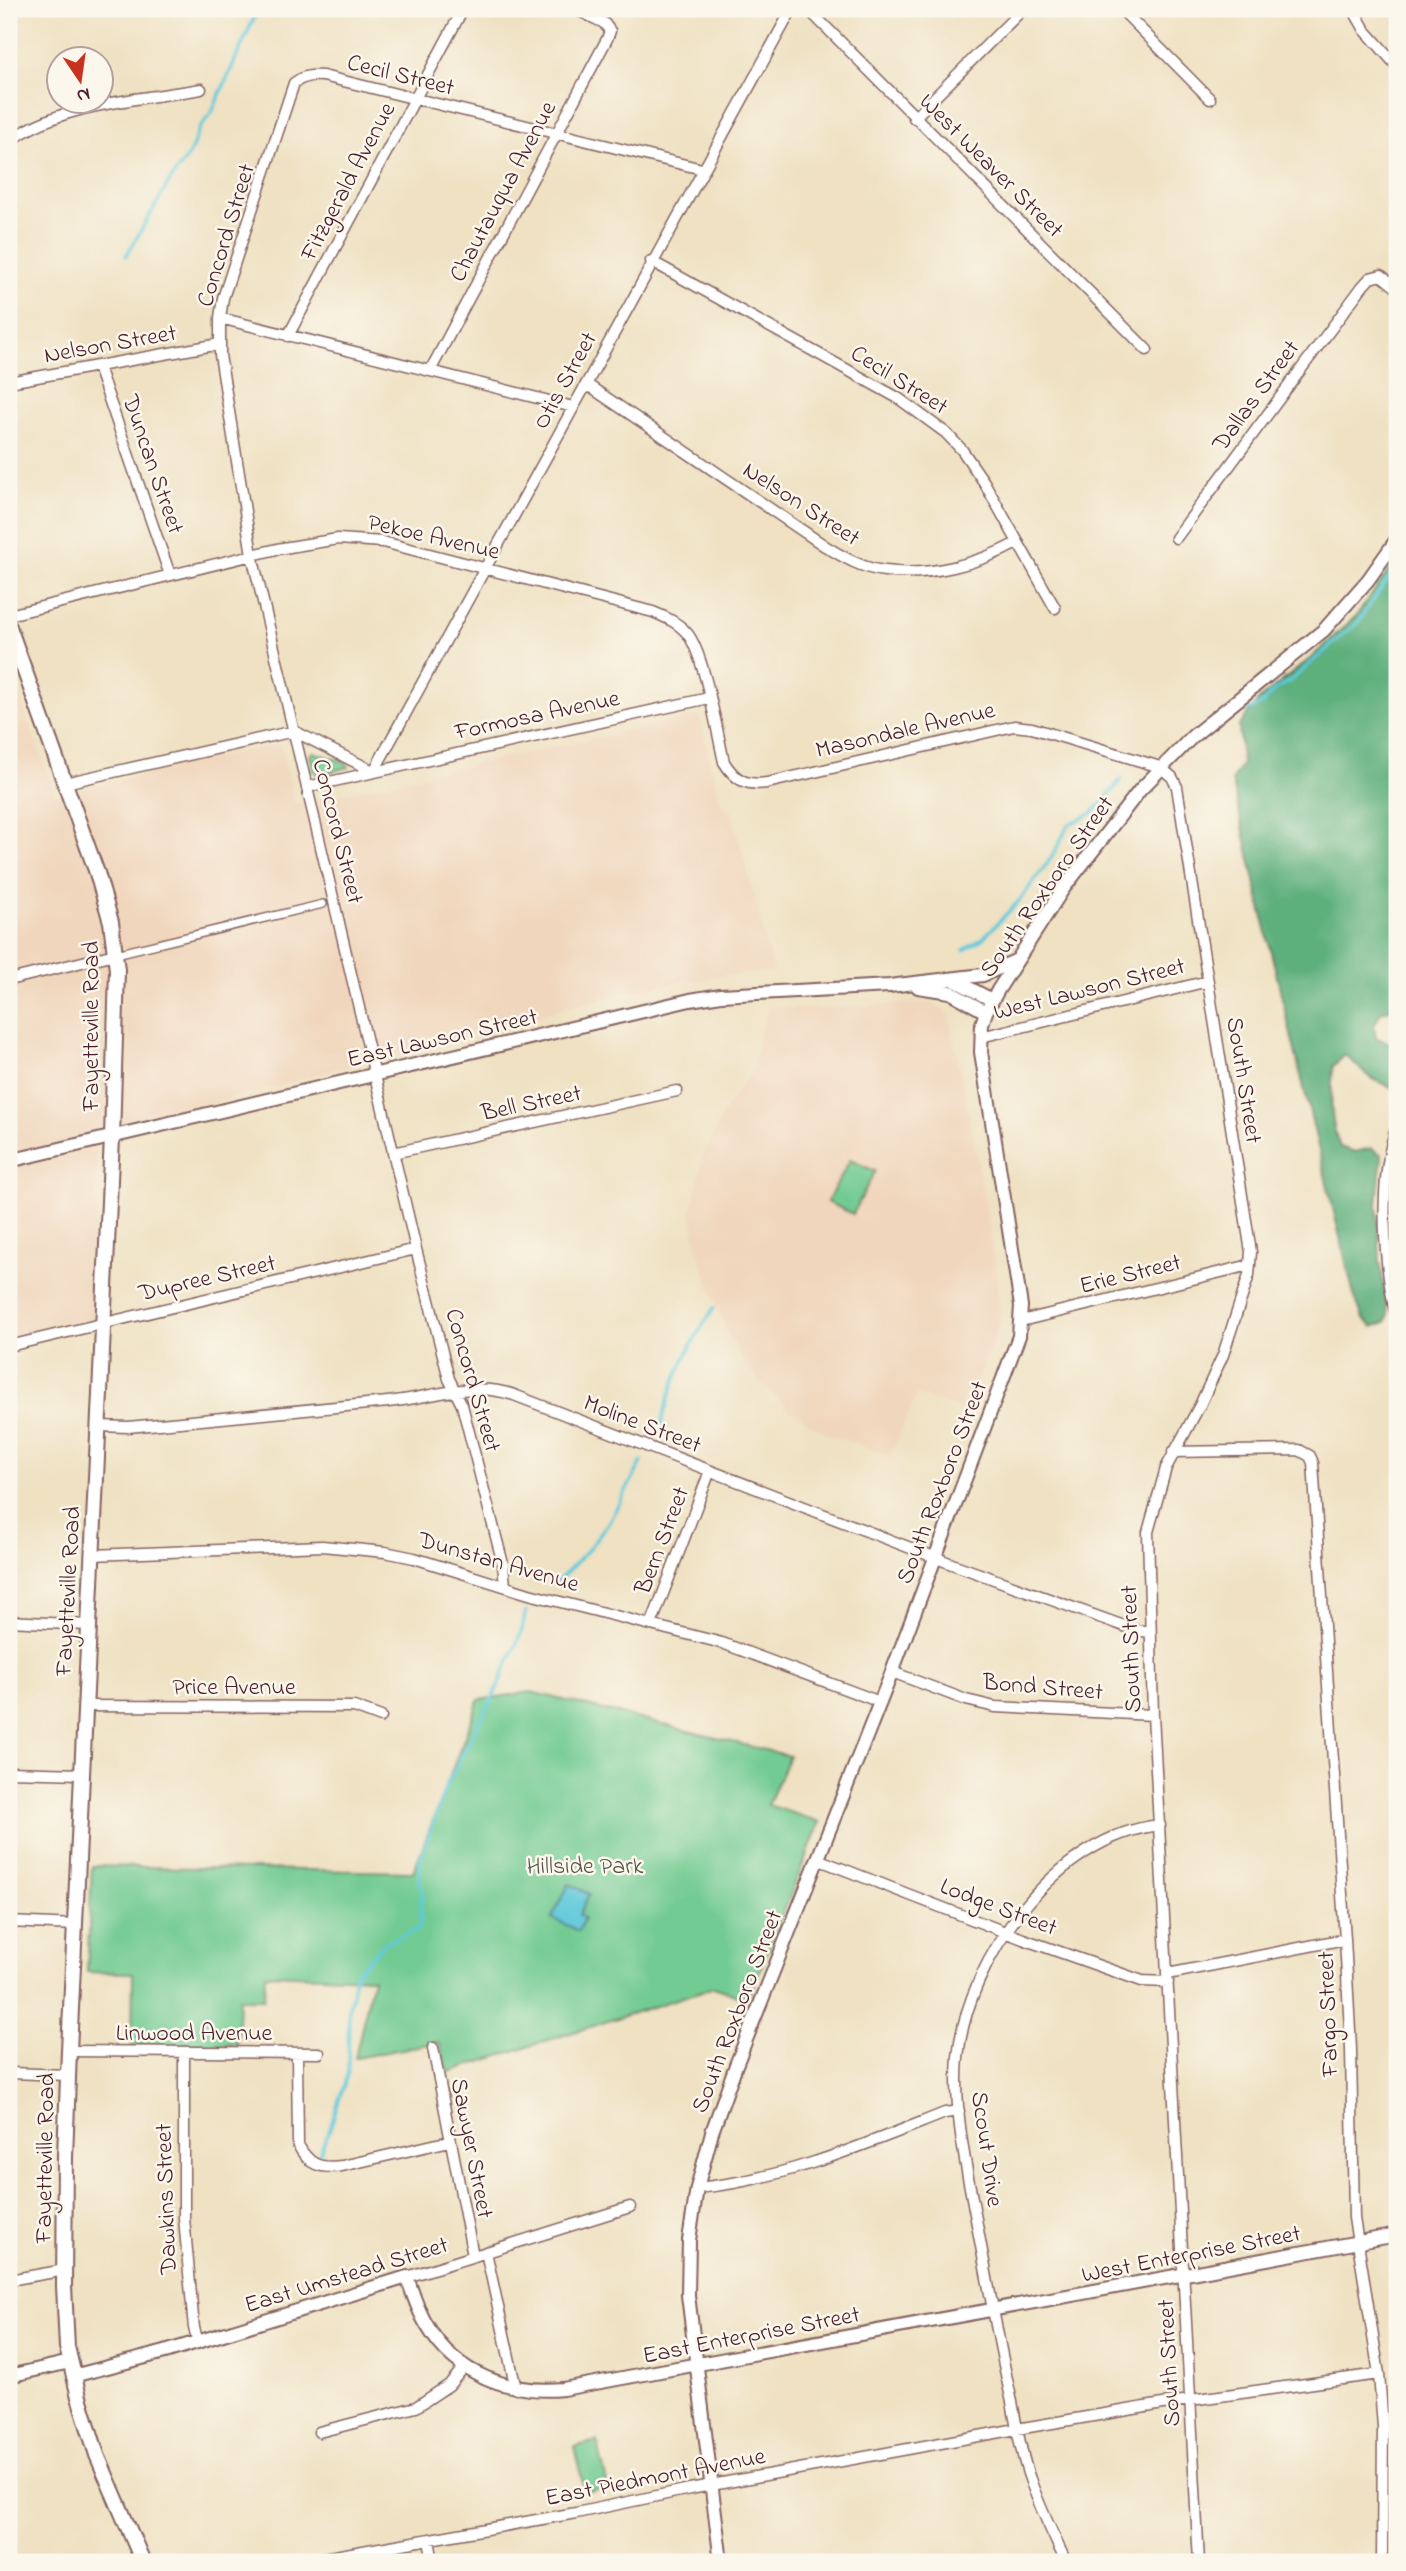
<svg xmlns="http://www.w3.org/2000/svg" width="1406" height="2571" font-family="'Indie Flower',sans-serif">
<rect width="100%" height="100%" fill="#fbf7ec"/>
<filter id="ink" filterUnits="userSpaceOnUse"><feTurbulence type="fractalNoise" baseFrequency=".0143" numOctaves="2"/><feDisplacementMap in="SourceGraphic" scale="14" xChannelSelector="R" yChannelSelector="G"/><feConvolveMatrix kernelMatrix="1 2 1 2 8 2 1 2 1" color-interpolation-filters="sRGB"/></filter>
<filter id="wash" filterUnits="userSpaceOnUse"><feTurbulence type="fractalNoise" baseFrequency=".00686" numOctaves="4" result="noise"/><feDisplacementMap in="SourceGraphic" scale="28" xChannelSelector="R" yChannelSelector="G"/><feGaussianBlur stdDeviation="1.57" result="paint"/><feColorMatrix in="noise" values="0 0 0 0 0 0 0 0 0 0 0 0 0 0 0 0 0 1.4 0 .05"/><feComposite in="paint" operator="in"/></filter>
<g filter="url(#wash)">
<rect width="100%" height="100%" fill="#efe1c2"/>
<!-- built -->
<path fill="#f0d6bc" d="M9 666 55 795 280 743 295 804 699 715 721 804 731 811 774 972 720 976 628 991 97 1134 96 1319 9 1339Z
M931 1002 947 1013 951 1026 978 1162 996 1274 1000 1321 967 1411 917 1394 890 1456 824 1432 787 1408 750 1371 727 1334 715 1301 700 1257 691 1214 703 1156 725 1109 754 1068 758 1040 769 1007 814 1009Z"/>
<!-- green -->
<path fill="#72cb92" stroke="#5e755e" stroke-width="2" d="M313 752 346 762 349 767 318 775 313 770 310 755Z
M850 1160 875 1171 853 1214 827 1202Z
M531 1692 789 1756 768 1805 820 1822 748 2000 714 1987 449 2072 439 2042 355 2058 373 1978 265 1974 264 1999H239L237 2045 132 2046 133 1973 87 1972 92 1866 413 1872 479 1700Z
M597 2441 608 2487 585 2492 574 2447Z"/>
<!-- forest -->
<path fill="#5daf7c" stroke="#546754" stroke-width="2" d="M1397 559V1006L1381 1012 1374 1026 1376 1038 1397 1045V1091L1369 1077 1345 1055 1333 1066C1331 1093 1329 1121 1340 1147L1355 1152 1371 1148 1382 1155 1377 1204 1380 1261 1388 1315 1386 1322 1373 1327 1363 1318 1354 1295 1271 952 1232 780 1242 764 1239 726 1260 699 1311 658 1356 616Z"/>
<!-- water -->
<path fill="#5fc9da" stroke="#547482" stroke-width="2" d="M569 1884 589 1894 579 1915 584 1918 578 1931 552 1918Z"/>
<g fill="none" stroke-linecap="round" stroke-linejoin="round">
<!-- stream -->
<path stroke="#5fc9da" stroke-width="3.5" d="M126 256 171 179 190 153 199 129 212 112 258 9
M1247 711 1262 704 1273 691 1290 681 1358 622 1397 566
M964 950 982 939 1019 901 1052 857 1069 824 1093 813 1122 779
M659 1435C668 1390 688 1346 714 1308
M557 1582 586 1552 608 1523 642 1462
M318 2156 330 2128 348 2072 349 2008 356 1972 385 1943 418 1929 421 1921 420 1906 423 1894 420 1883 419 1861 447 1784 495 1693 521 1633 526 1611"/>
</g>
</g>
<g filter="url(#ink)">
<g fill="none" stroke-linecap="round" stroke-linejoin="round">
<!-- pedestrian casing -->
<g stroke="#846360" stroke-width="10">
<path id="pedestrian" d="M116 954 323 904"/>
</g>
<!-- minor casing -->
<g stroke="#846360" stroke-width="13">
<path id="minor" d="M808 9 1147 350
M1121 9 1210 99
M1353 9 1365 30 1397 66
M914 118 1023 9
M9 142C59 103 139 100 201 89
M651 261 898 398 946 433 962 450 984 482 1055 608
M220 318 573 407
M288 336 463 9
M98 367 170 575
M430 371 607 39 610 31 604 23 575 9
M9 382 220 344
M586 384 825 546C843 557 863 569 885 571 929 577 978 564 1017 543
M1176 538 1362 287 1370 278 1381 275 1397 288
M9 615 277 549 338 539 383 542 653 612C665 617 677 622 686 632 704 651 717 732 724 762 735 780 746 786 767 783L1014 726 1032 728 1160 767 1172 777 1177 787 1251 1252 1249 1275 1223 1355 1200 1405 1166 1468 1148 1532 1153 1715 1199 2562
M374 771 792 9
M65 783 294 731 373 771
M307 787 709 698
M9 980 115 954
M981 1037 1208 981
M1397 1126C1378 1179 1383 1264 1397 1319
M393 1153 677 1091
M1021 1321 1250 1265
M9 1346 416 1249
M98 1426 128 1427C215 1419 302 1411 388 1402 432 1398 471 1380 514 1395L952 1564 1135 1630 1150 1632
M1173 1452 1299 1450 1310 1456 1313 1463 1345 1939 1351 2049 1354 2218 1379 2374 1383 2427 1382 2562
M92 1555 322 1546 385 1552 414 1558 529 1594 722 1643 880 1702
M505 1586 503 1564 462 1405 449 1379 416 1249 252 555 220 355V318L223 298 294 83C304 76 311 75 323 76L702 169
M9 1621 88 1625
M651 1625 710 1471
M892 1672 966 1700 995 1707 1153 1715
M84 1706 354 1707 381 1717
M9 1772 82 1774
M817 1859 1023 1939 1142 1981 1168 1982
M9 1922 75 1925
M1168 1974 1345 1939
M433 2048 473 2256
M69 2051 319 2053
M297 2053 298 2145C309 2165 320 2169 342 2166L450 2141
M184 2054V2218L194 2328 198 2342
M9 2073 68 2075
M697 2188C783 2180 866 2144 945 2113L959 2111
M486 2252 516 2389
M407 2277 630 2207
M9 2280 65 2270
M319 2432 416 2407 449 2385 465 2366
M429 2540 433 2562
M301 2562 576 2513 690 2489 1017 2429 1169 2403 1379 2374
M1066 2562C1053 2535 1040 2508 1030 2479 1021 2455 1017 2428 1012 2402 999 2345 989 2288 978 2230 968 2174 953 2115 958 2057 967 1959 1057 1835 1160 1825"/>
</g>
<!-- tertiary casing -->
<g stroke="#846360" stroke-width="16">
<path id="tertiary" d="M952 979 992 1000
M918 987 950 992 986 1012
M9 1161 690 1000 721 995 889 986 983 975 1015 961
M9 2376 70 2362
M73 2376 165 2352 407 2277C413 2294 418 2312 428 2327 456 2375 510 2394 563 2389L1397 2235
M721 2562 688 2295 689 2240 697 2188 712 2132 736 2065 892 1672 1019 1336 1021 1306 981 1052 982 1024 986 1012 998 990 1063 889 1140 790 1193 736 1324 630 1368 580 1397 539"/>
</g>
<!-- secondary casing -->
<g stroke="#846360" stroke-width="18">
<path id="secondary" d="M9 627 97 873 111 922 117 970 112 1138 69 2051 65 2157 64 2286 67 2347 79 2397 97 2455 143 2562"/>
</g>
<!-- pedestrian -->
<use href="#pedestrian" stroke="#fff" stroke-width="7"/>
<!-- minor -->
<use href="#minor" stroke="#fff" stroke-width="10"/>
<!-- tertiary -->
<use href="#tertiary" stroke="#fff" stroke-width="12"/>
<!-- secondary -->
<use href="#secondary" stroke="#fff" stroke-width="14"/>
</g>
</g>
<g text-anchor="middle" stroke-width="5" stroke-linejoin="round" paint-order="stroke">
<!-- street labels -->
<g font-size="24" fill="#4a1f2b" stroke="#fbf7ec">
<text transform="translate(401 74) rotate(14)" y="8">Cecil Street</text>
<text transform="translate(992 165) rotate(45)" y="8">West Weaver Street</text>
<text transform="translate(347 181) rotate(-62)" y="8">Fitzgerald Avenue</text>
<text transform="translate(502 191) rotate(-62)" y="8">Chautauqua Avenue</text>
<text transform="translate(225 235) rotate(-73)" y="8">Concord Street</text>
<text transform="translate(110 343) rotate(-10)" y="8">Nelson Street</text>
<text transform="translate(900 379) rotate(32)" y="8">Cecil Street</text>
<text transform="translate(564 380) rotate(-61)" y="8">Otis Street</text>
<text transform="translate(1255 395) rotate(-54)" y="8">Dallas Street</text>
<text transform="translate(154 464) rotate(71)" y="8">Duncan Street</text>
<text transform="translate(802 503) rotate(33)" y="8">Nelson Street</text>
<text transform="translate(434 536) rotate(13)" y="8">Pekoe Avenue</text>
<text transform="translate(537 714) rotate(-12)" y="8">Formosa Avenue</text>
<text transform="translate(905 729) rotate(-13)" y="8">Masondale Avenue</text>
<text transform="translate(339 831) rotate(76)" y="8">Concord Street</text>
<text transform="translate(1046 886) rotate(-55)" y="8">South Roxboro Street</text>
<text transform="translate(1089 988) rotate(-14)" y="8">West Lawson Street</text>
<text transform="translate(90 1026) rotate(-90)" y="8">Fayetteville Road</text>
<text transform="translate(442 1037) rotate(-13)" y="8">East Lawson Street</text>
<text transform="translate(1245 1080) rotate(81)" y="8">South Street</text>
<text transform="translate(531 1102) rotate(-12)" y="8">Bell Street</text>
<text transform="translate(1130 1273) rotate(-14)" y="8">Erie Street</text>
<text transform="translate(207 1277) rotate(-13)" y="8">Dupree Street</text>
<text transform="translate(474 1380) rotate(74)" y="8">Concord Street</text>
<text transform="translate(643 1423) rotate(21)" y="8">Moline Street</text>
<text transform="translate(941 1482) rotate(-69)" y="8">South Roxboro Street</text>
<text transform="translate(661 1540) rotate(-69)" y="8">Bern Street</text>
<text transform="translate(499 1561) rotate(16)" y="8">Dunstan Avenue</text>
<text transform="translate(67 1591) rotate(-87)" y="8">Fayetteville Road</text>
<text transform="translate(1130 1649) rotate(-92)" y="8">South Street</text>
<text x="234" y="1694">Price Avenue</text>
<text transform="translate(1043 1686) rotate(5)" y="8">Bond Street</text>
<text transform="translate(999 1906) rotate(21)" y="8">Lodge Street</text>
<text transform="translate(736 2011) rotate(-69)" y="8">South Roxboro Street</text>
<text transform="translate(1327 2014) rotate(-92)" y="8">Fargo Street</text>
<text x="194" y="2040">Linwood Avenue</text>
<text transform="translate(473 2148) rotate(79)" y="8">Sawyer Street</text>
<text transform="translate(988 2149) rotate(82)" y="8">Scout Drive</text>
<text transform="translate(44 2158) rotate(-89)" y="8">Fayetteville Road</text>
<text transform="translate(165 2199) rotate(-92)" y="8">Dawkins Street</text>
<text transform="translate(1191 2253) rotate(-11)" y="8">West Enterprise Street</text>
<text transform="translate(346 2274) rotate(-17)" y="8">East Umstead Street</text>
<text transform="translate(751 2334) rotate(-11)" y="8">East Enterprise Street</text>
<text transform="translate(1168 2363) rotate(-93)" y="8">South Street</text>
<text transform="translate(655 2476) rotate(-11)" y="8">East Piedmont Avenue</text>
</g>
<!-- park labels -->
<g font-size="24" fill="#56534a" stroke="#fbf7ec">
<text x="585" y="1873">Hillside Park</text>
</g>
</g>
<!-- margin -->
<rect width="1406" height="2571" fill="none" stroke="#fbf7ec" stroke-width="35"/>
<!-- north arrow -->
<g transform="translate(80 80) rotate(167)"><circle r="33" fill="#fbf7ec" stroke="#b4a19f" stroke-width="2"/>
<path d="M0-5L12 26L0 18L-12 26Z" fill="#c8321e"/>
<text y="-10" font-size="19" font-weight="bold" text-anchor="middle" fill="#4a1f2b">N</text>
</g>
</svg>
